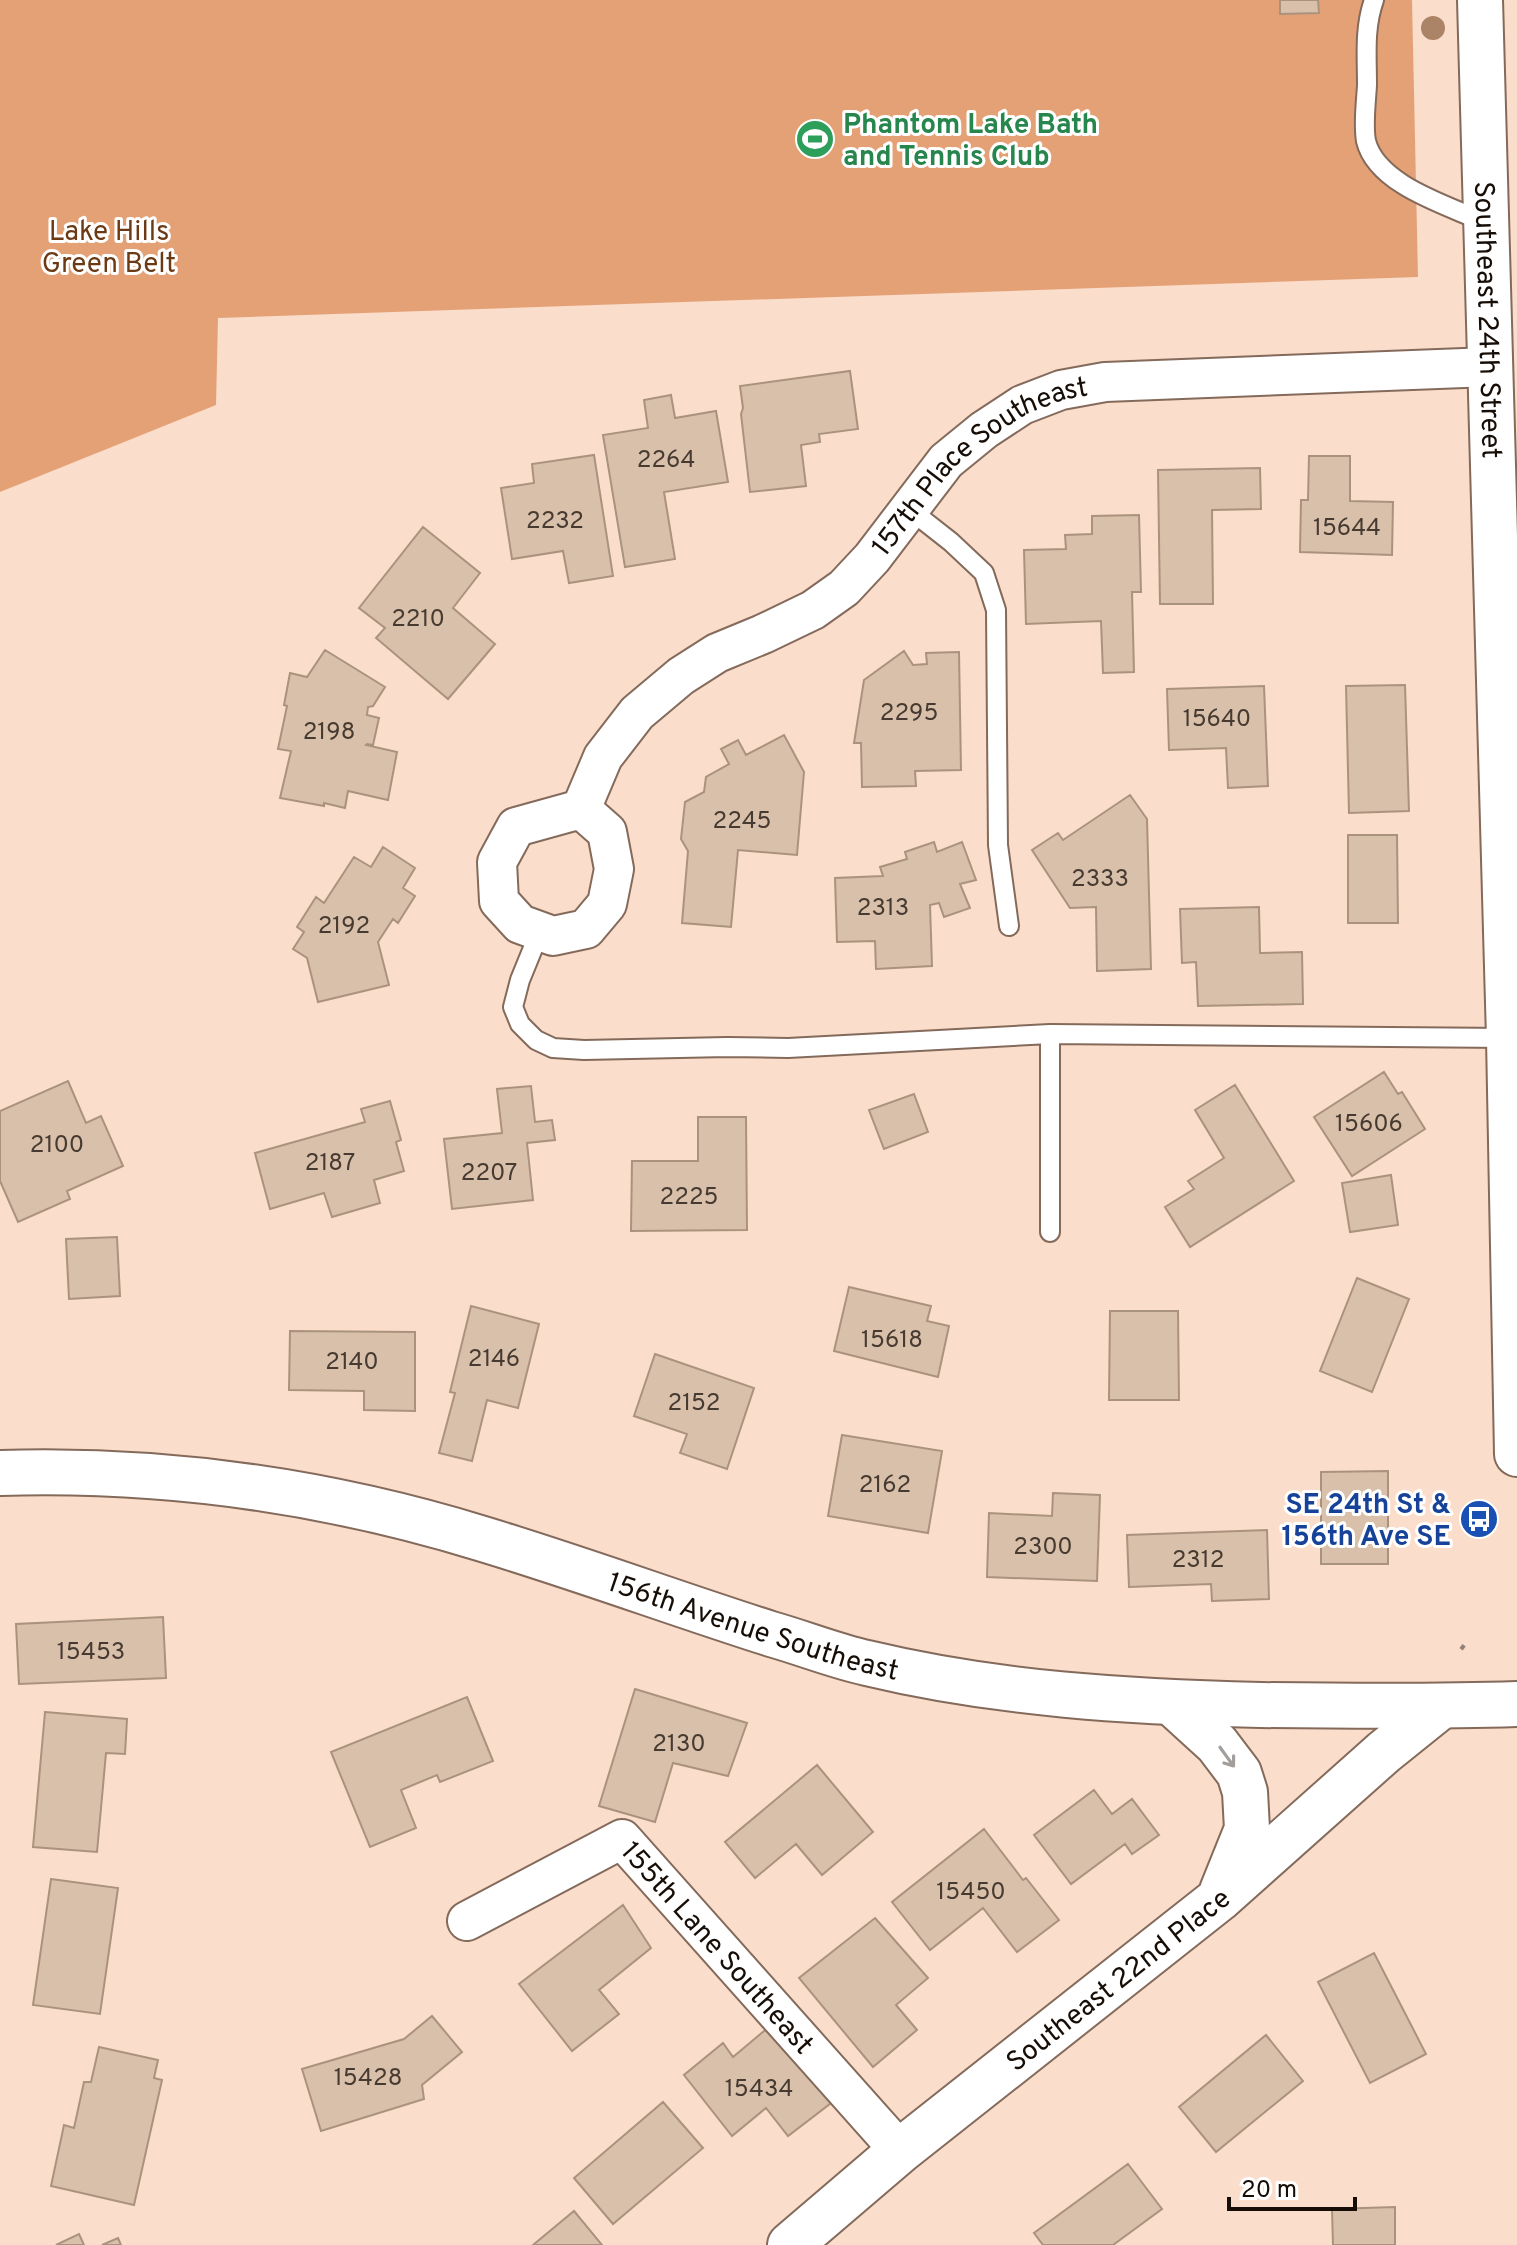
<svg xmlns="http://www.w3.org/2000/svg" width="1517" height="2245" font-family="Overpass,sans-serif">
<rect width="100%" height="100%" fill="#faddcb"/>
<!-- green -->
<path fill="#e5a176" d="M0 0H1412L1418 277 218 318 216 405 0 492Z"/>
<!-- building -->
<path fill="#d9c0ab" stroke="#aa937e" stroke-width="2" d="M1280 0H1318L1319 13 1280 14Z
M850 371 858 429 819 434 820 442 801 445 806 486 750 492 741 414 743 408 740 386Z
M671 395 675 418 716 411 728 482 664 492 675 559 625 567 603 435 648 428 644 400Z
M594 455 613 576 569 583 563 551 512 559 501 488 534 483 532 464Z
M1309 456H1350V501L1393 502 1392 555 1300 552 1301 500H1308Z
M1260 468 1261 509 1212 510 1213 604H1160L1158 470Z
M1139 515 1141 592H1132L1134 672 1103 673 1101 621 1026 624 1024 550 1066 549 1065 535 1092 534V516Z
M423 527 480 573 453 608 495 644 448 699 376 638 385 628 359 608Z
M325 650 385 687 373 706 368 707 367 715 379 718 373 745 367 744 366 745 397 752 388 800 348 791 345 808 324 803V806L280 798 291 751 278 749 287 706 284 705 290 673 307 677Z
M904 651 913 665 927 664 926 653 959 652 961 770 915 771 916 786 862 787 861 743H854L864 680Z
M1405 685 1409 811 1349 813 1346 686Z
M1264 686 1268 786 1228 788 1226 748 1169 750 1167 689Z
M784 735 804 772 797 855 738 850 731 927 682 923 688 851 681 839 685 802 704 792 706 777 729 764 721 749 738 740 746 755Z
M1130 795 1147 819 1151 969 1097 971 1096 907 1070 908 1032 850 1058 833 1063 840Z
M1348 835H1397L1398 923H1348Z
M934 842 937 852 962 842 976 880 960 884 970 908 944 917 939 903 930 905 932 966 876 969 875 941 837 942 835 878 883 876 880 867 907 859 905 852Z
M383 847 415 868 403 888 415 896 398 923 393 919 378 942 389 985 318 1002 307 958 293 949 304 932 297 927 316 897 324 903 354 857 371 867Z
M1259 907 1260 953 1302 952 1303 1004 1198 1006 1196 962 1182 963 1180 909Z
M1384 1072 1398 1094 1402 1092 1425 1129 1352 1176 1314 1117Z
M68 1081 86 1123 101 1116 123 1166 67 1191 70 1199 18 1222 0 1181V1111Z
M1235 1085 1294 1181 1190 1247 1165 1207 1194 1189 1188 1181 1224 1158 1195 1110Z
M531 1086 535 1122 552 1120 555 1140 527 1143 533 1200 452 1209 444 1139 502 1133 497 1089Z
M914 1094 928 1132 884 1149 869 1110Z
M390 1101 401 1140 396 1142 404 1171 374 1180 380 1203 332 1217 324 1193 270 1209 255 1153 365 1122 361 1109Z
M698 1117H746L747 1230 631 1231 632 1161H698Z
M1391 1175 1398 1225 1350 1232 1342 1183Z
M117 1237 120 1296 69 1299 66 1239Z
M1357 1278 1409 1299 1372 1392 1320 1371Z
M849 1287 931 1306 927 1321 949 1326 938 1377 834 1351Z
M471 1306 539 1324 518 1408 487 1400 472 1461 439 1453 455 1393 450 1392Z
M1110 1311H1178L1179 1400H1109Z
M290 1331 415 1332V1411L364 1410V1391L289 1390Z
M655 1354 754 1388 727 1469 680 1453 687 1434 634 1416Z
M842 1435 942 1451 928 1533 828 1516Z
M1388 1471V1564H1321V1472Z
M1053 1493 1100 1495 1097 1581 987 1577 989 1513 1052 1516Z
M1267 1530 1269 1599 1212 1601 1211 1584 1129 1587 1127 1535Z
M163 1617 166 1678 19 1684 16 1624Z
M635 1689 747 1723 728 1776 673 1763 655 1822 599 1806Z
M467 1697 493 1761 440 1782 437 1775 401 1790 416 1828 370 1847 331 1752Z
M45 1712 127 1719 125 1754 106 1753 97 1852 33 1847Z
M817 1765 873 1832 822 1875 796 1844 755 1878 725 1842Z
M1094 1790 1112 1814 1132 1799 1159 1835 1132 1854 1125 1844 1071 1884 1034 1835Z
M984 1829 1023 1880 1026 1878 1059 1920 1017 1952 983 1908 930 1950 892 1902Z
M51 1879 118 1888 100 2014 33 2005Z
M623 1905 651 1948 599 1990 619 2014 572 2051 519 1984Z
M875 1918 928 1978 896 2005 917 2030 873 2067 799 1978Z
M1374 1953 1426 2054 1370 2083 1318 1982Z
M432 2016 462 2052 422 2085 424 2099 321 2131 302 2069 404 2039Z
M770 2026 835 2100 788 2136 766 2108 732 2136 684 2075 723 2043 733 2057Z
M1266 2035 1303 2081 1216 2152 1179 2107Z
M99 2047 158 2060 154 2078 162 2080 134 2205 51 2186 64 2125 74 2128 84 2082H91Z
M663 2102 703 2148 613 2224 574 2178Z
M1128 2164 1162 2209 1113 2245H1043L1034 2233Z
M1395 2207V2245H1333L1332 2209Z
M574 2211 602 2245H533Z
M79 2234 84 2245H56Z
M118 2238 121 2245H102Z"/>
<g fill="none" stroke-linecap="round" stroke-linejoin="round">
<!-- service casing -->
<g stroke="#846a5b" stroke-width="22">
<path id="service" d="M1374 0C1364 28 1367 56 1367 85 1366 103 1363 124 1366 141 1377 185 1447 205 1484 222
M909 509 951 542 984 573 996 610 998 845 1009 926
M540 931 520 980 513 1007 520 1024 536 1040 553 1048 584 1050 727 1047 788 1048 1050 1034 1509 1038
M1050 1232V1034"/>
</g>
<!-- minor casing -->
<g stroke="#846a5b" stroke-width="42">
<g id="minor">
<path id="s1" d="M581 809 607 832 614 869 607 904 586 929 553 936 520 924 499 901 497 862 516 827 581 809 603 757 637 713 681 676 717 653 763 634 813 610 844 588 872 558 946 461 984 430 1022 405 1061 390 1105 382 1490 367"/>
<path id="s2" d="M467 1921 622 1839 900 2151"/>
</g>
</g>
<!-- tertiary casing -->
<g stroke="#846a5b" stroke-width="48">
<g id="tertiary">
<path id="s3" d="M1480 0 1509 1038 1517 1454"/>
<path id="s4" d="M0 1473C163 1468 327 1491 483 1539 579 1568 674 1603 771 1634 803 1643 835 1656 867 1663 996 1694 1129 1702 1261 1705 1346 1706 1431 1707 1517 1704"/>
<path d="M1172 1703 1217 1744 1239 1773 1245 1792 1247 1829 1222 1891"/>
<path id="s5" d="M790 2245 900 2151 1219 1899 1384 1752 1440 1707"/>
</g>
</g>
<!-- path -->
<path stroke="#948074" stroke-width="5" stroke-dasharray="4 4" stroke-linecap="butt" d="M1461 1646 1465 1649"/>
<!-- service -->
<use href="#service" stroke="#fff" stroke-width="18"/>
<!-- minor -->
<use href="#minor" stroke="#fff" stroke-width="38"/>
<!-- tertiary -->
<use href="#tertiary" stroke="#fff" stroke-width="44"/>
</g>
<!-- trees -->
<circle fill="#ab8366" cx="1433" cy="28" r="12"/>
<!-- one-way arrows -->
<defs><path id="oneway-shaft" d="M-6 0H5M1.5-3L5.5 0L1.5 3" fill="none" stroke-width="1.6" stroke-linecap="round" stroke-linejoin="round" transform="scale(2)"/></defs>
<use stroke="#a29e9c" href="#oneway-shaft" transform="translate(1227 1757) rotate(54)"/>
<!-- icons -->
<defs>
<g id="stadium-disc" transform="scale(2)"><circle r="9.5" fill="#2e9e5b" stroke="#fff"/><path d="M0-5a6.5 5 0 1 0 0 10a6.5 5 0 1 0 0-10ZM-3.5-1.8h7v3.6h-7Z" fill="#fff"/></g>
<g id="bus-disc" transform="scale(2)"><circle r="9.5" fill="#1a4fb4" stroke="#fff"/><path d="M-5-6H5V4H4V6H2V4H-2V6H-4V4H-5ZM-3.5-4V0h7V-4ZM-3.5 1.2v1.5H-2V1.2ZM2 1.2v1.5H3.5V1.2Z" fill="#fff"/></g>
</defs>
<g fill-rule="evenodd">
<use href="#stadium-disc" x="815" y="139"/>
<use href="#bus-disc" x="1479" y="1519"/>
</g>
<g text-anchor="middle" stroke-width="6" stroke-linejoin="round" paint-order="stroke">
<!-- number labels -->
<g font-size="24" fill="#473a30">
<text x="666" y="467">2264</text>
<text x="555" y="528">2232</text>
<text x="1347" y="535">15644</text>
<text x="418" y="626">2210</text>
<text x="909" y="720">2295</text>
<text x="1217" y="726">15640</text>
<text x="329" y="739">2198</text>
<text x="742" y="828">2245</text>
<text x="1100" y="886">2333</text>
<text x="883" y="915">2313</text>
<text x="344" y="933">2192</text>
<text x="1369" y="1131">15606</text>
<text x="57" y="1152">2100</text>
<text x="330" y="1170">2187</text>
<text x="489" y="1180">2207</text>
<text x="689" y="1204">2225</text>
<text x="892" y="1347">15618</text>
<text x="494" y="1366">2146</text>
<text x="352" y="1369">2140</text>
<text x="694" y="1410">2152</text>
<text x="885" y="1492">2162</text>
<text x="1043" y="1554">2300</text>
<text x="1198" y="1567">2312</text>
<text x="91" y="1659">15453</text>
<text x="679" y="1751">2130</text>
<text x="971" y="1899">15450</text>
<text x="368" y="2085">15428</text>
<text x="759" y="2096">15434</text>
</g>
<!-- leisure labels -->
<g font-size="28" font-weight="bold" fill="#27864d" stroke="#fff" text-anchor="start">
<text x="843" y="133">Phantom Lake Bath<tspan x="843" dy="32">and Tennis Club</tspan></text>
</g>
<!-- park labels -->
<g font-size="28" fill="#6b3913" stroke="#fff">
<text x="109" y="240">Lake Hills<tspan x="109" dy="32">Green Belt</tspan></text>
</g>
<!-- street labels -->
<g font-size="28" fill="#160d07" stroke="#fff">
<text dy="10" stroke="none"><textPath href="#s3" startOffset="320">Southeast 24th Street</textPath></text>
<text dy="10" stroke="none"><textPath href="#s1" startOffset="930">157th Place Southeast</textPath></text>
<text dy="10" stroke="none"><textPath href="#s4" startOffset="774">156th Avenue Southeast</textPath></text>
<text dy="10" stroke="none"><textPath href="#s2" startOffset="320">155th Lane Southeast</textPath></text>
<text dy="10" stroke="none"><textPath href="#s5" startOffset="422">Southeast 22nd Place</textPath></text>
</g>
<!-- transit labels -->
<g font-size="28" font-weight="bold" fill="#164399" stroke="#fff" text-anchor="end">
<text x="1451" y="1513">SE 24th St &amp;<tspan x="1451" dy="32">156th Ave SE</tspan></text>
</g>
</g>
<!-- scale -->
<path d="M1229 2197v12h126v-12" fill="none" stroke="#160d07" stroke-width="4"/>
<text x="1241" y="2197" font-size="24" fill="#160d07" stroke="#ffffff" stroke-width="6" paint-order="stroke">20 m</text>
</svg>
